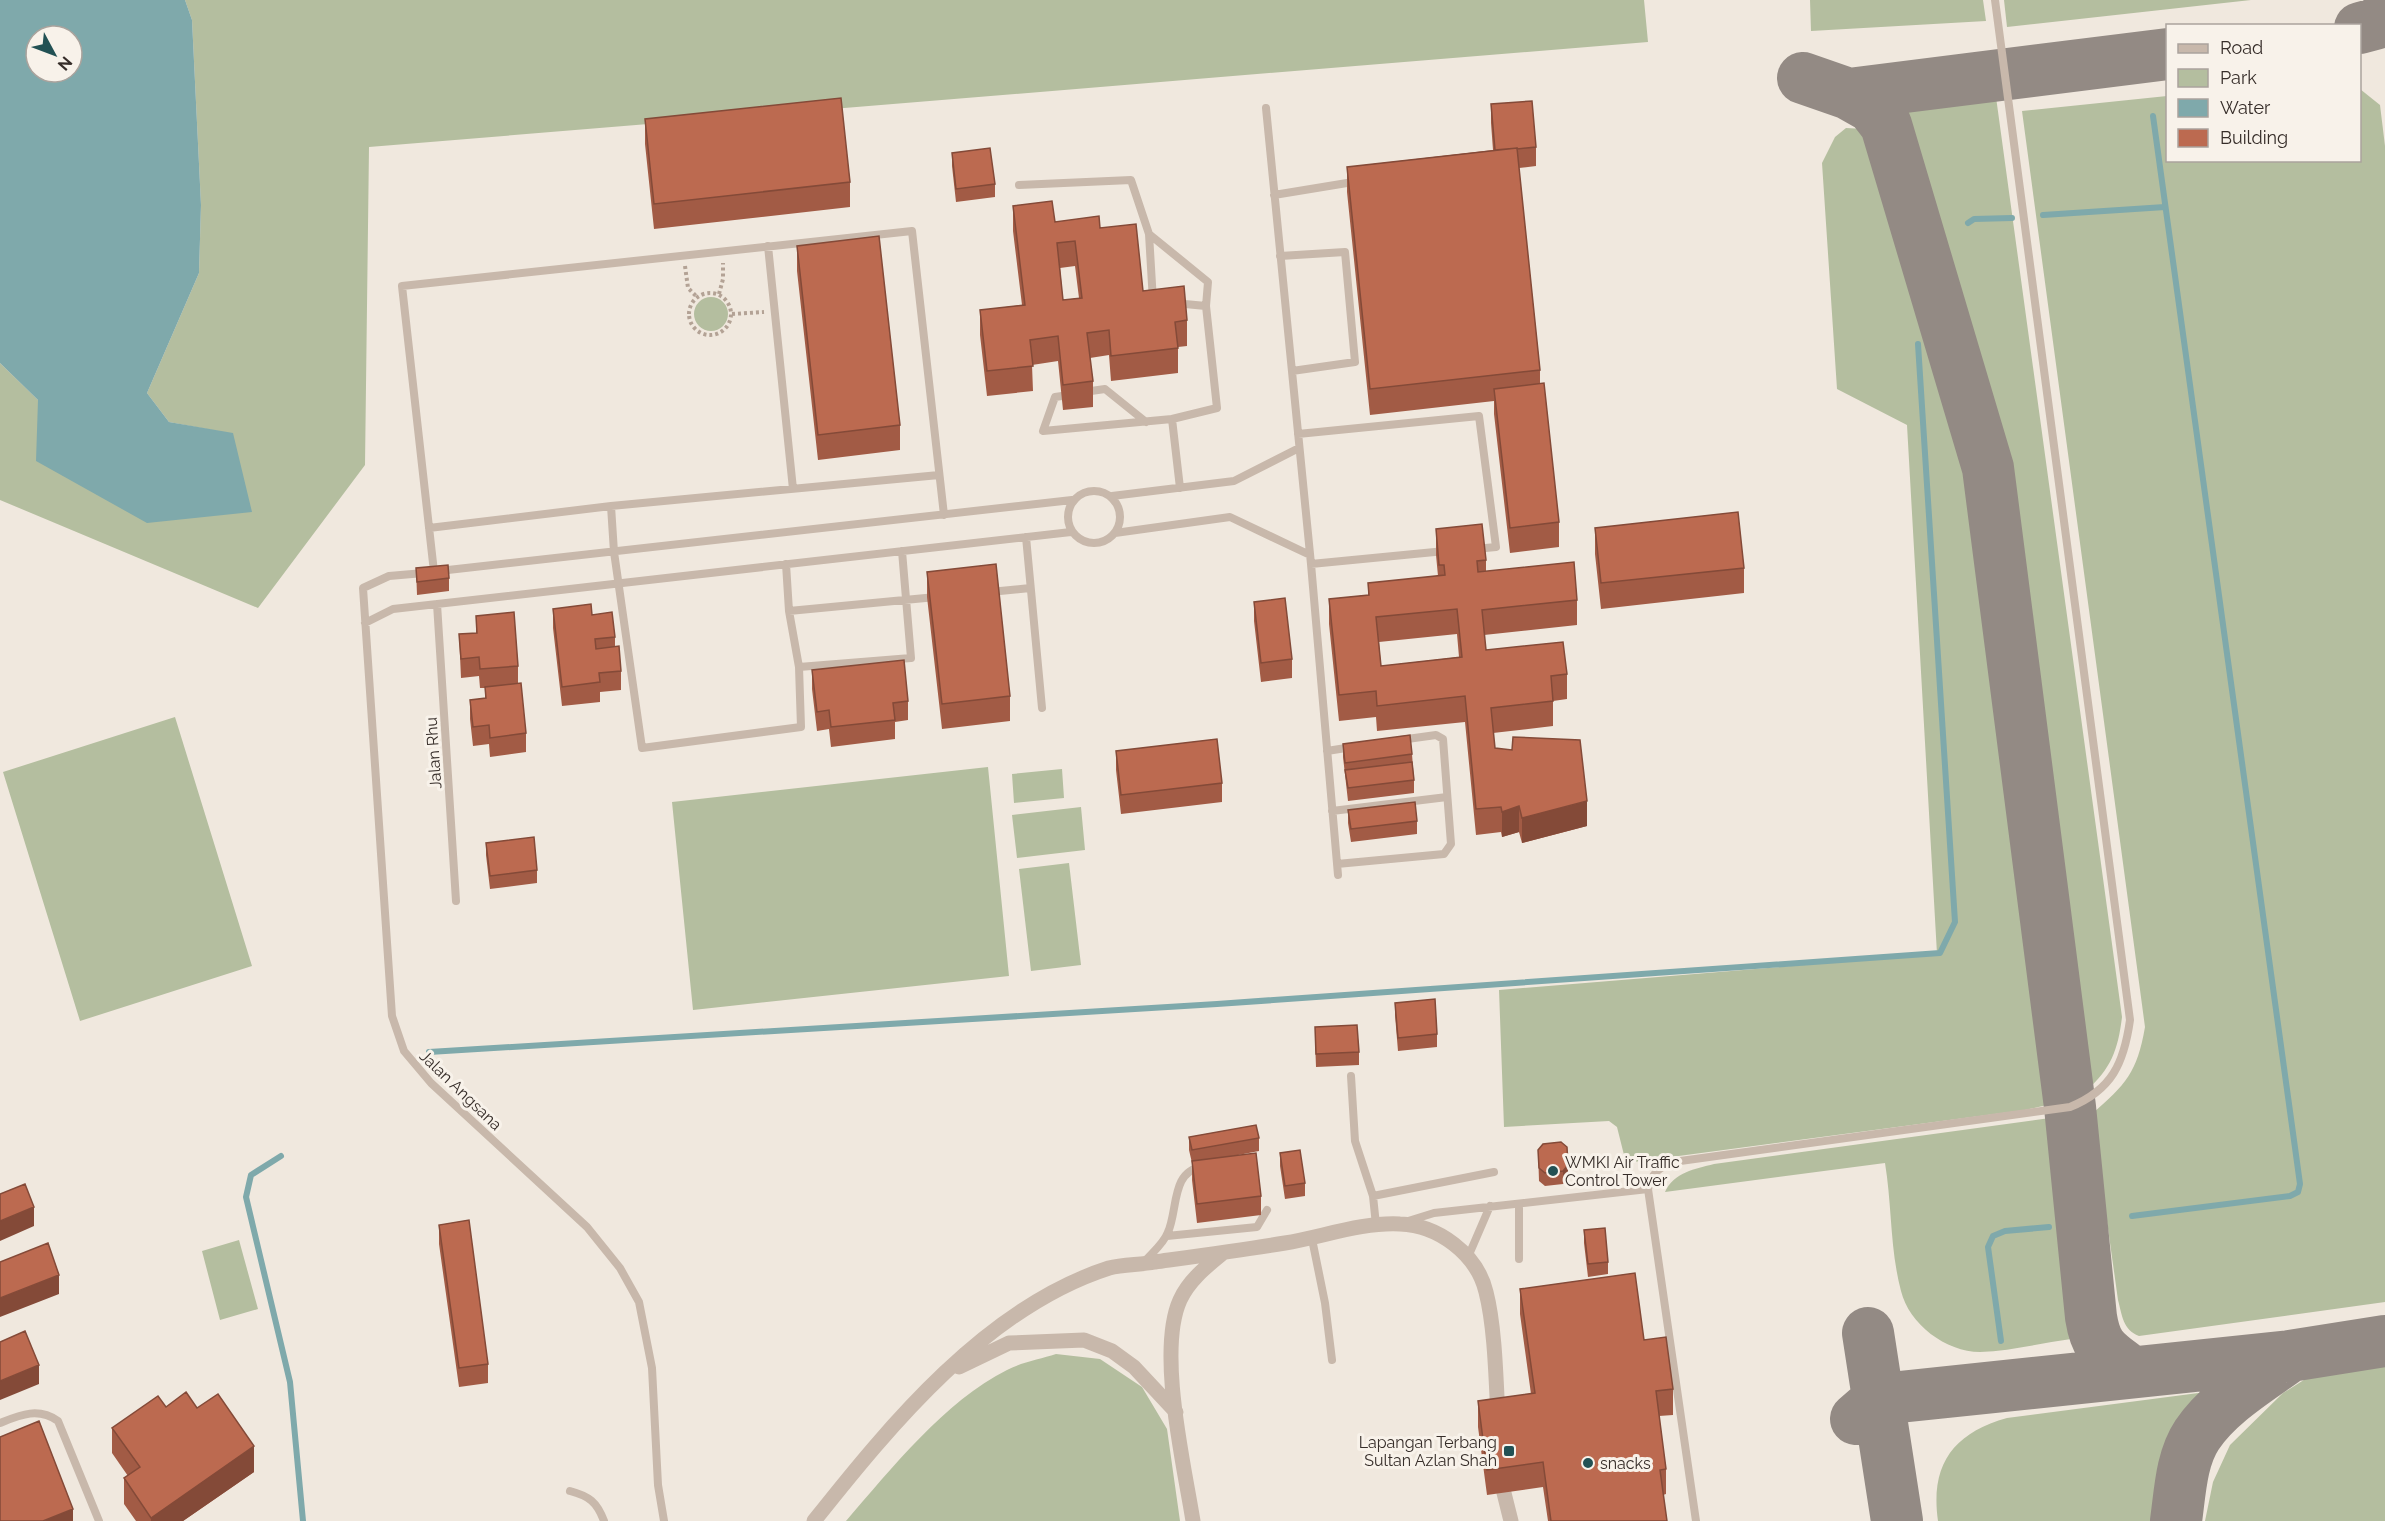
<svg xmlns="http://www.w3.org/2000/svg" width="2385" height="1521" font-family="Raleway,sans-serif">
<rect width="100%" height="100%" fill="#f0e8de"/>
<!-- green -->
<path fill="#b4be9f" d="M185 0H1644L1648 42 369 147 365 465 258 608 0 500V363L38 400 233 434 169 422 147 393 199 273 201 205 192 20Z
M1810 0H1983L1986 21 1811 31Z
M2004 0H2251L2007 27Z
M2360 89 2380 105 2385 146V1302L2139 1336C2123 1330 2122 1315 2118 1300L2092 1114C2126 1084 2137 1073 2145 1027L2022 111 2167 96 2168 160H2360Z
M1996 97 2122 1017C2118 1050 2111 1069 2086 1091L2006 475 1995 427 1902 127C1902 116 1905 111 1915 105Z
M1846 128 1865 129 1871 134 1896 192 1968 425 1979 481 2060 1102 2025 1110 1626 1163 1617 1127 1609 1121 1504 1127 1499 990 1937 954 1907 425 1837 389 1822 163 1835 137Z
M694 314a17 17 0 1 1 34 0a17 17 0 1 1-34 0Z
M175 717 252 966 80 1021 3 772Z
M988 767 1009 976 693 1010 672 802Z
M1062 769 1064 798 1014 803 1012 774Z
M1081 807 1085 850 1017 858 1012 815Z
M1069 863 1081 965 1031 971 1019 869Z
M2057 1117 2082 1316 2078 1331 2071 1339C2041 1343 2010 1351 1980 1352 1946 1352 1909 1324 1901 1291 1890 1250 1892 1205 1885 1163L1665 1192C1674 1172 1695 1169 1714 1164Z
M239 1240 258 1309 220 1320 202 1251Z
M1056 1354 1100 1359 1142 1387 1167 1429 1180 1521H846C891 1469 945 1401 1007 1370 1022 1362 1041 1359 1056 1354Z
M2385 1366V1521H2205L2213 1482 2230 1445 2283 1393 2307 1378Z
M2206 1392C2185 1420 2163 1457 2158 1493 2156 1501 2159 1512 2159 1521H1938C1930 1465 1953 1433 2007 1418Z"/>
<!-- water -->
<path fill="#7fa9ab" fill-rule="evenodd" d="M0 0H185L192 20 201 205 199 273 147 393 169 422 233 433 252 512 147 523 36 461 38 400 0 363ZM36 36H72V72H36Z"/>
<g fill="none" stroke-linecap="round" stroke-linejoin="round">
<!-- stream -->
<path stroke="#7fa9ab" stroke-width="6" d="M2043 215 2165 207
M1968 223 1974 219 2012 218
M429 1052 1217 1004 1940 953 1955 922 1918 344
M281 1156 251 1175 246 1197 290 1382 303 1521
M2132 1216 2290 1196 2298 1192 2300 1184 2153 116
M2001 1341 1988 1247 1993 1236 2005 1231 2049 1227"/>
<!-- taxiway -->
<path stroke="#938a84" stroke-width="52" d="M2360 28 2375 24 2385 17
M1803 78 1849 94 2168 54
M1849 94 1872 107 1886 125 1988 468 2070 1107 2091 1317C2096 1349 2106 1352 2130 1371
M1868 1333 1897 1521
M1856 1419 1871 1406 1890 1398 2290 1356 2385 1341
M2176 1521C2180 1493 2181 1459 2197 1435 2219 1402 2259 1379 2290 1356"/>
<!-- path -->
<path stroke="#b3a295" stroke-width="4" stroke-dasharray="3 3" stroke-linecap="butt" d="M685 266 688 288 697 297
M689 314a21 21 0 1 1 42 0a21 21 0 1 1-42 0Z
M719 294 723 279V263
M732 314 764 312"/>
<!-- service -->
<path stroke="#c8b8ab" stroke-width="8" d="M1266 108 1311 564 1338 875
M1019 185 1131 180 1149 234
M1274 195 1347 183
M1149 234 1208 282 1206 306 1153 301Z
M768 246 793 489
M1280 256 1345 252 1355 362 1292 371
M1084 392 1105 389 1146 422
M1069 395 1055 397 1043 431 1172 419
M1298 434 1479 416 1496 547 1475 549
M1180 488 1172 419 1217 408 1206 306
M1068 517a26 26 0 1 1 52 0a26 26 0 1 1-52 0Z
M1112 496 1234 481 1299 448
M611 506 614 552 642 748 801 727 799 667 789 611 786 564
M429 528 611 506 939 475
M1115 533 1230 517 1310 555
M1026 537 1042 708
M1311 564 1445 551
M439 571 1072 500
M434 572 402 286 912 231 944 515
M424 573 389 576 363 588 392 1016 404 1051 431 1083 587 1227 620 1268 639 1302 652 1368 658 1485 664 1521
M990 592 1030 588
M437 604 456 901
M789 611 936 597
M365 623 393 609 1071 532
M799 667 911 658 902 551
M1327 751 1352 747
M1332 811 1447 797
M1337 864 1444 854 1451 844 1443 739 1436 735 1400 740
M1351 1076 1355 1141 1373 1196 1376 1225
M1373 1196 1494 1172
M1519 1204V1259
M1405 1222 1434 1213 1648 1189
M1167 1236 1257 1227 1267 1210
M1312 1239 1325 1303 1332 1360
M1468 1257 1490 1206
M1145 1261C1153 1252 1164 1243 1168 1232 1178 1210 1171 1171 1202 1167
M0 1423C20 1415 38 1407 58 1421L99 1521
M570 1491C589 1496 597 1502 604 1521
M1696 1521 1648 1189C1652 1173 1658 1168 1673 1162L2070 1107C2112 1090 2124 1063 2130 1020L1995 0"/>
<!-- tertiary -->
<path stroke="#c8b8ab" stroke-width="15" d="M959 1367 1009 1343 1084 1340 1112 1351 1134 1367 1176 1412
M1504 1493 1511 1521
M814 1521C891 1424 987 1307 1109 1268 1123 1264 1140 1265 1155 1262 1198 1256 1242 1250 1285 1243 1322 1237 1362 1222 1400 1224 1438 1225 1477 1254 1486 1292 1495 1327 1496 1380 1498 1418
M1193 1521C1184 1464 1157 1351 1180 1300 1189 1280 1207 1266 1223 1253"/>
</g>
<!-- wall -->
<path fill="#a25b45" fill-rule="evenodd" d="M1491 104 1536 147V166L1519 168 1540 370V384L1559 522V547L1510 553 1494 414V401L1370 415 1347 192V167L1493 150 1491 123Z
M645 119 850 182V207L654 229 645 144Z
M952 153 995 184V197L956 202 952 166Z
M1013 206 1055 222 1100 228 1143 291 1187 320V346L1178 347V373L1111 381 1109 355 1090 358 1093 381V407L1063 410 1058 361 1032 365 1033 391 987 396 980 335V310L1022 305 1013 231ZM1075 266 1079 298 1063 300 1060 268Z
M797 246 900 425V450L818 460 797 271Z
M1595 528 1744 568V593L1601 609 1595 554Z
M1436 529 1486 560V571L1577 600V625L1484 635 1486 650 1567 674V699L1553 701V726L1493 733 1495 748 1587 826 1522 843 1519 832 1502 837 1501 832 1476 835 1465 722 1377 731 1376 717 1339 721 1329 624V599L1368 595V583L1438 576 1436 555ZM1457 634 1459 657 1381 666 1379 642Z
M416 568 449 578V591L417 595Z
M927 572 1010 696V721L942 729 927 597Z
M1254 602 1292 659V678L1261 682 1254 621Z
M553 609 592 615 615 637V647L621 671V690L600 692V702L562 706 553 628Z
M476 616 518 666V684L526 733V752L490 757 489 744 473 746 470 719V700L485 698V688H480L479 676 461 678 459 634 476 633Z
M812 670 908 701V720L895 722V739L831 747 829 729 817 731 812 689Z
M1343 744 1412 754 1414 780V793L1348 801 1343 757Z
M1116 751 1222 783V802L1121 814 1116 770Z
M1348 810 1417 821V834L1351 842 1348 823Z
M486 843 537 870V883L490 889 486 855Z
M1395 1003 1437 1034V1047L1398 1051 1395 1015Z
M1315 1040 1359 1052V1065L1316 1067Z
M1189 1137 1259 1138V1151L1233 1156 1261 1196V1215L1197 1223 1192 1180V1163L1189 1150Z
M1538 1150 1568 1165V1178L1563 1184 1545 1186 1539 1181Z
M1280 1153 1305 1183V1196L1285 1199 1280 1166Z
M439 1225 488 1364V1383L459 1387 439 1244Z
M1584 1230 1608 1262V1274L1588 1277 1584 1243Z
M1520 1289 1644 1340 1673 1389V1415L1659 1416 1666 1469V1494L1663 1495 1667 1521H1548L1543 1487 1487 1495 1478 1427V1401L1531 1394 1520 1314Z
M166 1407 197 1408 254 1472 183 1521H136L124 1504V1478L128 1476 112 1453V1428Z"/>
<!-- shaded-wall -->
<path fill="#844a38" d="M1587 801V826L1522 843V818Z
M1519 806V832L1502 837V812Z
M1568 1165V1178L1563 1184V1171Z
M34 1207V1226L0 1241V1221Z
M59 1275V1294L0 1317V1298Z
M39 1365V1384L0 1400V1381Z
M254 1446V1472L183 1521H151V1518Z
M73 1509V1521H43Z"/>
<!-- building -->
<path fill="#bc6a50" stroke="#844a38" stroke-width="1.5" fill-rule="evenodd" d="M841 98 850 182 654 204 645 119Z
M1532 101 1536 147 1517 149V148L1495 150 1491 104Z
M990 148 995 184 956 189 952 153Z
M1517 148 1540 370 1370 389 1347 167Z
M1052 201 1055 222 1099 216 1100 228 1136 224 1143 291 1184 286 1187 320 1175 322 1178 348 1111 356 1109 330 1087 333 1093 381 1063 385 1058 336 1030 340 1033 366 987 371 980 310 1025 305 1013 206ZM1075 241 1082 298 1063 300 1057 243Z
M879 236 900 425 818 435 797 246Z
M1544 383 1559 522 1510 528 1494 389Z
M1738 512 1744 568 1601 583 1595 528Z
M1482 524 1486 560 1477 561 1478 572 1574 562 1577 600 1482 610 1486 650 1563 642 1567 674 1551 676 1553 701 1491 708 1495 748 1512 750 1513 737 1580 740 1587 801 1522 818 1519 806 1502 812 1501 807 1476 809 1465 696 1377 706 1376 691 1339 695 1329 599 1369 595 1368 583 1445 575 1444 565H1439L1436 529ZM1457 609 1462 657 1381 666 1376 617Z
M996 564 1010 696 942 704 927 572Z
M448 565 449 578 417 582 416 568Z
M1285 598 1292 659 1261 663 1254 602Z
M591 604 592 615 612 612 615 637 595 639 596 649 619 646 621 671 599 673 600 682 562 687 553 609Z
M514 612 518 666 480 669 479 657 461 659 459 634 477 633 476 616Z
M904 660 908 701 893 703 895 720 831 727 829 710 817 712 812 670Z
M521 683 526 733 490 738 489 725 473 727 470 700 486 698 485 687Z
M1410 735 1412 754 1345 763 1343 744Z
M1217 739 1222 783 1121 795 1116 751Z
M1412 762 1414 780 1348 788 1345 770Z
M1415 802 1417 821 1351 829 1348 810Z
M534 837 537 870 490 876 486 843Z
M1435 999 1437 1034 1398 1038 1395 1003Z
M1357 1025 1359 1052 1316 1054 1315 1027Z
M1256 1125 1259 1138 1192 1150 1189 1137Z
M1561 1142 1567 1147 1568 1165 1563 1171 1545 1173 1539 1168 1538 1150 1543 1144Z
M1300 1150 1305 1183 1285 1186 1280 1153Z
M1256 1153 1261 1196 1197 1204 1192 1161Z
M25 1184 34 1207 0 1221V1194Z
M469 1220 488 1364 459 1368 439 1225Z
M1605 1228 1608 1262 1588 1264 1584 1230Z
M48 1243 59 1275 0 1298V1262Z
M1635 1273 1644 1340 1666 1337 1673 1389 1656 1391 1666 1469 1660 1470 1667 1521H1551L1543 1462 1487 1470 1478 1401 1535 1393 1520 1289Z
M25 1331 39 1365 0 1381V1342Z
M186 1392 197 1408 218 1394 254 1446 151 1518 124 1478 140 1467 112 1428 158 1396 166 1407Z
M39 1421 73 1509 43 1521H0V1437Z"/>
<!-- markers -->
<g fill="#225154" stroke="#f8f2ea" stroke-width="2">
<circle cx="1553" cy="1171" r="6"/>
<rect x="1503" y="1445" width="12" height="12" rx="3"/>
<circle cx="1588" cy="1463" r="6"/>
</g>
<g text-anchor="middle" stroke-width="6" stroke-linejoin="round" paint-order="stroke">
<!-- street labels -->
<g font-size="16" fill="#362d29" stroke="#f8f2ea">
<text transform="translate(433 753) rotate(-94)" y="6">Jalan Rhu</text>
<text transform="translate(461 1090) rotate(44)" y="6">Jalan Angsana</text>
</g>
<!-- poi labels -->
<g font-size="16" fill="#362d29" stroke="#f8f2ea" text-anchor="start">
<text x="1565" y="1168">WMKI Air Traffic<tspan x="1565" dy="18">Control Tower</tspan></text>
<text x="1497" y="1448" text-anchor="end">Lapangan Terbang<tspan x="1497" dy="18">Sultan Azlan Shah</tspan></text>
<text x="1600" y="1469">snacks</text>
</g>
</g>
<!-- legend -->
<rect x="2166" y="24" width="195" height="138" fill="#f8f2ea" stroke="#aaa39d" stroke-width="1.5"/>
<rect x="2178" y="44" width="30" height="9" fill="#c8b8ab" stroke="#aaa39d" stroke-width="1.5"/>
<text x="2220" y="54" font-size="18" fill="#362d29">Road</text>
<rect x="2178" y="69" width="30" height="18" fill="#b4be9f" stroke="#aaa39d" stroke-width="1.5"/>
<text x="2220" y="84" font-size="18" fill="#362d29">Park</text>
<rect x="2178" y="99" width="30" height="18" fill="#7fa9ab" stroke="#aaa39d" stroke-width="1.5"/>
<text x="2220" y="114" font-size="18" fill="#362d29">Water</text>
<rect x="2178" y="129" width="30" height="18" fill="#bc6a50" stroke="#aaa39d" stroke-width="1.5"/>
<text x="2220" y="144" font-size="18" fill="#362d29">Building</text>
<!-- north arrow -->
<g transform="translate(54 54) rotate(131)"><circle r="28" fill="#f8f2ea" stroke="#aaa39d" stroke-width="1.5"/>
<path d="M0-4.5L10 22L0 15L-10 22Z" fill="#225154"/>
<text y="-9" font-size="16" font-weight="bold" text-anchor="middle" fill="#362d29">N</text>
</g>
</svg>
